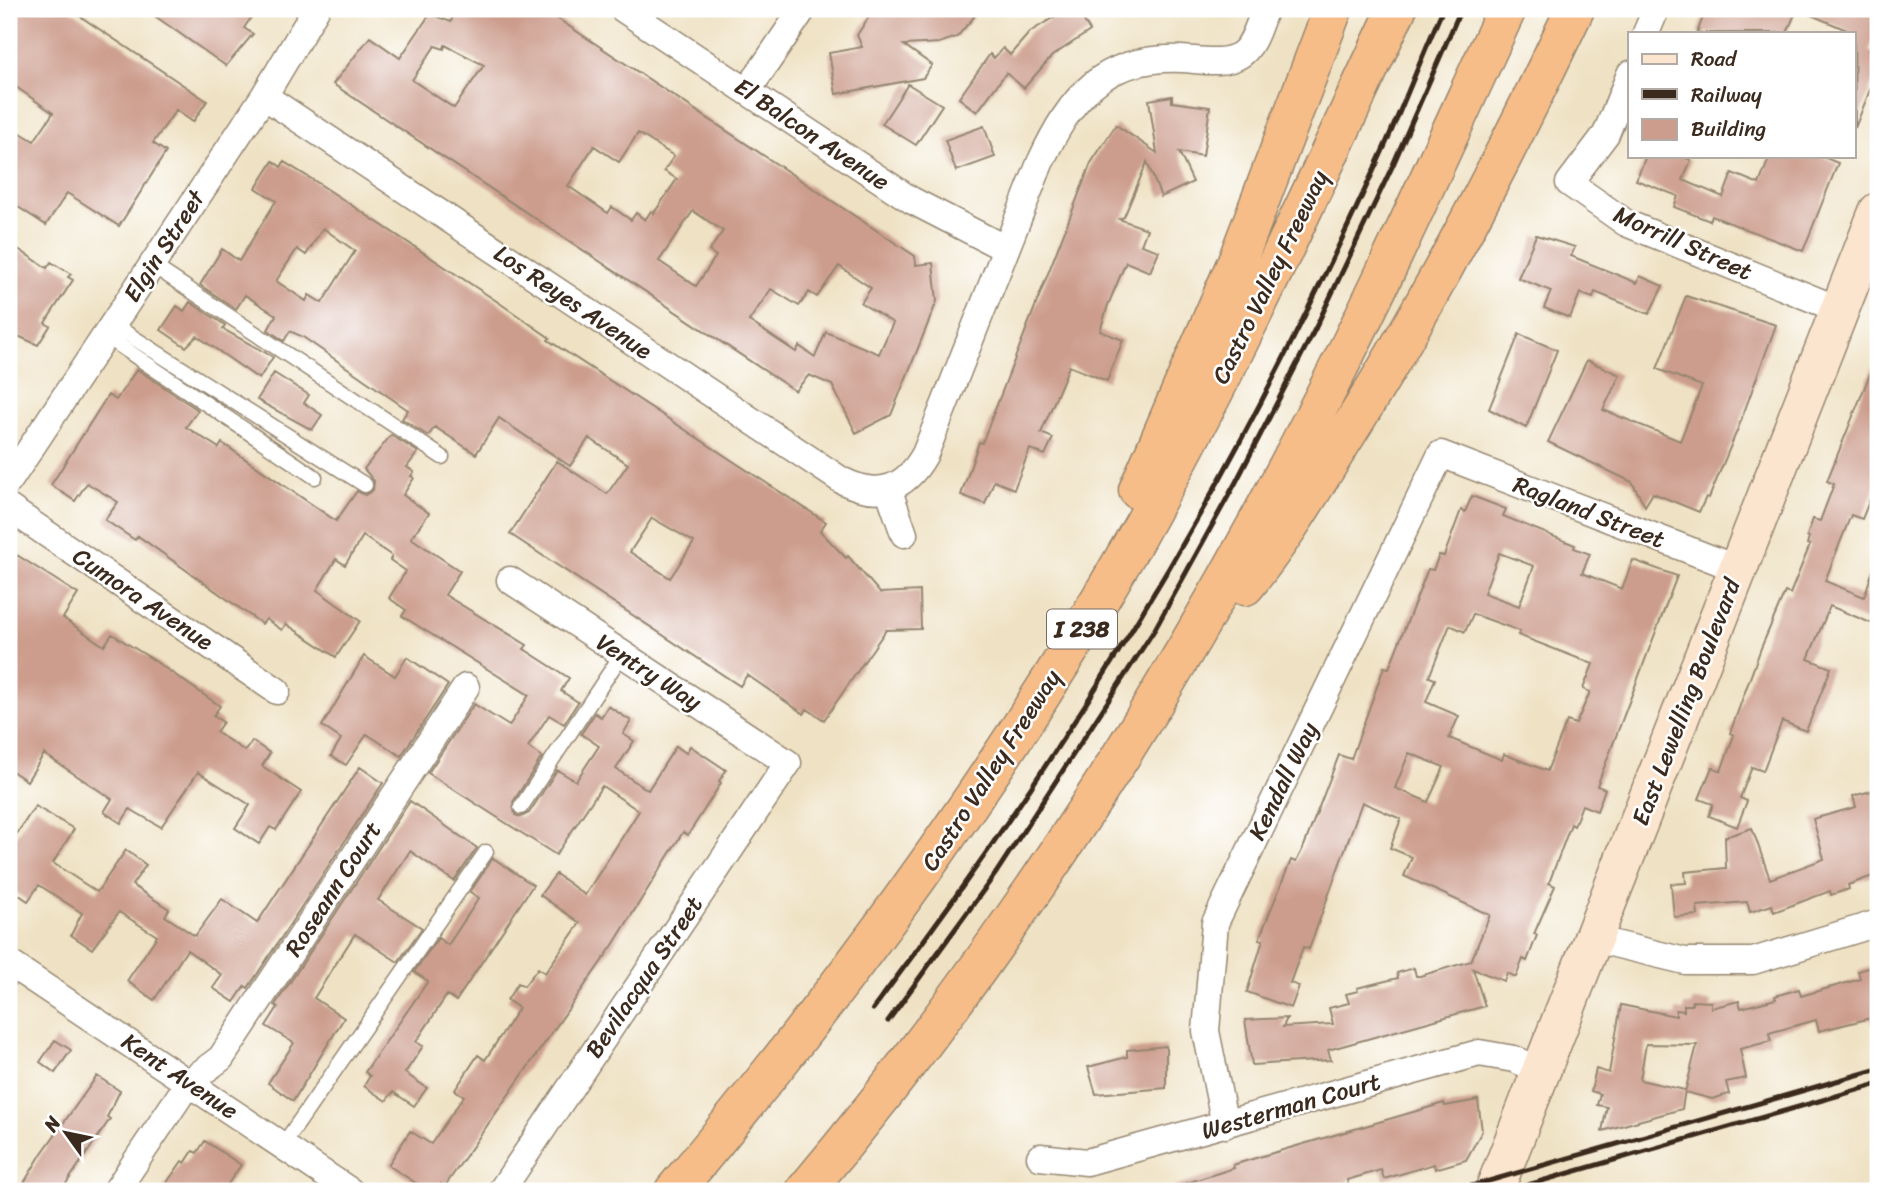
<svg xmlns="http://www.w3.org/2000/svg" width="1887" height="1200" font-family="Sriracha,sans-serif">
<rect width="100%" height="100%" fill="#fff"/>
<filter id="ink" filterUnits="userSpaceOnUse"><feTurbulence type="fractalNoise" baseFrequency=".0143" numOctaves="2"/><feDisplacementMap in="SourceGraphic" scale="14" xChannelSelector="R" yChannelSelector="G"/><feConvolveMatrix kernelMatrix="1 2 1 2 8 2 1 2 1" color-interpolation-filters="sRGB"/></filter>
<filter id="wash" filterUnits="userSpaceOnUse"><feTurbulence type="fractalNoise" baseFrequency=".00686" numOctaves="4" result="noise"/><feDisplacementMap in="SourceGraphic" scale="28" xChannelSelector="R" yChannelSelector="G"/><feGaussianBlur stdDeviation="1.57" result="paint"/><feColorMatrix in="noise" values="0 0 0 0 0 0 0 0 0 0 0 0 0 0 0 0 0 1.4 0 .05"/><feComposite in="paint" operator="in"/></filter>
<g filter="url(#wash)">
<rect width="100%" height="100%" fill="#efe2c4"/>
<g id="blocks">
<!-- building -->
<path fill="#cc9d8d" fill-rule="evenodd" d="M9 9H69L207 101 193 122 176 110 153 143 166 152 119 226 67 193 46 225 9 201V132L16 137 19 132 34 141 53 113 9 82Z
M145 9H257L244 28 253 34 226 66Z
M455 9H543L915 256 916 265 933 263 937 301 891 415 856 433 832 385 809 375 795 391 333 84 370 37 400 58 430 14 451 22ZM445 45 484 65 454 108 412 80 435 46 444 49ZM638 133 674 156 664 171 677 179 654 213 651 211 645 220 636 213 631 220 612 207 608 213 568 186 594 146 619 162ZM693 211 723 231 709 251 716 256 696 286 659 261ZM839 266 871 288 861 303 893 323 879 354 826 332 815 357 799 346 796 352 749 321 771 289 799 306 809 292 817 297Z
M874 9H965L974 17 957 37 939 43 904 45 932 65 923 78 836 94 829 53 862 47 857 35Z
M1067 9H1077L1090 31 1052 56 1024 88 1006 73 977 112 959 98 990 54 994 58 1003 48 1010 55 1030 32Z
M1706 9H1878V28L1869 51 1878 55V84L1873 82 1855 128 1854 33 1797 9 1787 33H1697Z
M908 84 942 105 916 145 882 124Z
M1172 96V102L1210 107 1203 156 1179 152 1193 182 1161 197 1147 162 1124 217 1119 219 1147 229 1141 245 1159 251 1150 272 1126 262 1108 305 1100 331 1123 340 1107 381 1069 366 1041 433 1053 438 1045 455 1030 449 1014 489 994 481 985 504 961 495 979 442 982 443 1091 163 1116 125 1157 153 1149 100Z
M984 126 995 157 956 171 945 140Z
M1646 156H1680L1691 160 1683 180 1723 197 1732 173 1759 184 1770 156H1821L1838 163 1803 251 1712 216 1710 221 1674 207 1678 196 1636 180Z
M273 161 281 167 284 162 318 183 498 302 550 338 548 340 826 522 820 531 846 558 848 556 880 593 920 591 921 629 886 630 824 720 807 709 804 714 747 675 740 686 510 534 557 461 607 494 628 464 589 438 570 466 499 418 476 454 435 427 428 436 402 419 408 410 303 337 290 331 284 341 268 330 276 315 245 295 236 309 200 285 222 249 239 261 276 201 256 188ZM323 228 355 251 322 303 309 295 306 301 276 281 297 249 306 255ZM652 518 694 542 670 578 630 552Z
M1536 235 1575 247 1571 256 1637 283 1640 276 1663 286 1649 314 1595 292 1593 298 1580 293 1570 318 1544 308 1551 291 1518 278Z
M9 243 47 268 51 262 71 274 68 277 73 280 45 323 50 326 38 345 9 332Z
M1686 296 1776 325 1739 426 1709 498 1706 497 1699 512 1653 493 1645 506 1632 482 1548 442 1587 360 1620 375 1603 410 1680 441 1702 386 1657 369Z
M190 302 225 325 223 329 273 357 259 379 197 336 186 347 161 330 177 306 184 311Z
M1519 334 1557 350 1526 428 1489 409Z
M1878 354V479L1862 519 1851 515 1825 581 1864 597 1875 564 1878 565V626L1830 606 1808 659 1831 668 1806 731 1782 721 1763 771 1752 767 1740 798 1747 801 1737 827 1709 816 1713 804 1699 799 1712 767 1721 771 1734 735 1730 733 1761 648 1785 592 1790 594 1810 545 1807 544 1809 537 1807 536 1813 519 1820 521 1834 484 1827 481Z
M137 369 198 410 186 427 219 448 222 443 336 521 357 491 365 495 373 490 374 481 364 469 391 435 418 452 407 467 414 472 411 476 414 478 403 495 429 513 411 538 460 571 445 595 527 645 524 649 569 678 561 691 578 702 564 724 549 715 528 747 542 757 513 802 515 815 521 817 529 813 557 770 576 781 599 746 581 734 595 713 601 717 608 706 631 721 623 734 634 741 616 769 648 790 676 746 686 753 690 746 726 770 719 781 721 783 688 835 683 832 613 945 445 1186 441 1184 437 1191H428L388 1165 410 1131 431 1144 464 1096 455 1090 478 1055 485 1060 519 1008 507 1000 518 983 524 986 538 968 545 973 580 923 540 895 556 874 585 895 639 811 602 786 556 855 428 773 474 704 509 726 529 695 402 616 406 610 389 598 406 571 390 560 392 556 363 536 345 565 336 559 317 590 360 621 336 657 286 624 282 630 266 619 262 624 138 536 135 540 105 520 118 502 87 483 75 501 51 485 108 395 116 400Z
M274 373 309 395 304 403 322 415 312 430 257 400Z
M1472 496 1506 509 1503 516 1575 545 1574 548 1590 554 1582 573 1622 589 1633 560 1677 576 1597 786 1605 789 1597 811 1582 805 1574 826 1571 824 1549 883 1555 886 1534 934 1537 935 1527 961 1523 959 1516 977 1507 973 1504 981 1473 969 1485 1006 1328 1050 1331 1060 1252 1065 1245 1020 1287 1018 1283 1027 1333 1024 1329 1008 1349 1003 1346 994 1358 991 1357 988 1398 978 1397 973 1414 968 1416 976H1420L1471 961 1490 915 1404 876 1412 857 1390 848 1401 819 1362 802 1309 949 1303 947 1290 983 1299 986 1291 1008 1247 992 1263 940 1259 939 1291 860 1296 862 1304 846 1339 755 1351 759 1384 667 1389 668 1428 569 1433 570 1439 555 1444 556 1461 510 1465 512ZM1499 553 1534 566 1519 606 1484 593ZM1473 614 1520 631 1518 635 1593 664 1583 689 1590 692 1576 724 1567 721 1547 771 1504 754 1502 760 1449 738 1459 716 1426 702 1435 679 1429 677 1450 625 1465 632ZM1409 753 1444 767 1428 802 1395 788Z
M17 555 78 594 63 618 104 646 112 634 152 659 220 706 213 716 223 722 216 732 245 751 252 741 270 753 262 766 301 792 276 830 270 827 259 844 235 828 250 805 198 772 161 827 130 809 121 823 104 812 112 799 44 754 27 781 9 769V567Z
M364 656 395 676 407 657 448 685 401 756 367 734 346 765 331 756 341 739 322 726Z
M360 767 383 783 248 988 245 986 234 1002 213 988 222 975 187 950 154 1000 127 981 157 936 119 912 92 949 71 935 82 913 39 885 28 901 9 888V846L35 806 74 829 53 863 97 892 126 850 146 865 132 885 169 909 165 916 195 936 222 899 257 923Z
M1878 789V874L1848 885 1849 889 1831 895 1830 891 1774 912 1772 905 1750 912 1747 902 1697 906 1698 915 1674 917 1671 884 1686 883 1685 872 1726 868 1725 837 1752 828 1770 879 1824 859 1813 819 1856 807 1853 796Z
M410 801 477 848 454 881 410 851 378 900 422 928 398 962 355 934 314 998 344 1018 293 1101 268 1083 294 1043 266 1026 278 1007 275 1005Z
M493 858 533 885 456 1001 447 995 416 1042 423 1046 405 1073 427 1088 414 1106 393 1092 386 1101 364 1086 370 1076 365 1072 428 981 414 972 438 938 448 945 479 898 470 892Z
M1875 966 1878 974V1023L1873 1024 1871 1018 1819 1031 1816 1020 1769 1033 1771 1041 1740 1049 1746 1078 1726 1082 1729 1094 1712 1099 1685 1092 1697 1045 1646 1044 1640 1080 1685 1090 1682 1109 1602 1131 1607 1107 1597 1105 1600 1094 1591 1091 1596 1069 1609 1073 1621 1005 1676 1016V1010L1684 1011V1005H1692V1001L1711 1002V1008L1739 1001 1741 1008 1776 999 1775 996 1799 989 1801 996 1860 979 1858 971Z
M55 1040 71 1050 55 1073 40 1062Z
M1166 1046V1088L1096 1094 1088 1067 1127 1057V1050Z
M97 1076 120 1091 107 1117 110 1119 61 1191H19L42 1153Z
M1478 1100 1482 1131 1466 1160 1435 1169 1434 1164 1384 1179 1381 1170 1347 1180 1350 1191H1174V1187L1234 1168 1233 1165 1259 1157 1444 1103 1445 1106Z
M205 1141 241 1165 223 1191H161L182 1161 185 1163 193 1151 197 1153Z"/>
</g>
</g>
<g filter="url(#ink)">
<use href="#blocks" fill-opacity="0" stroke="#958671" stroke-width="2"/>
<g fill="none" stroke-linecap="round" stroke-linejoin="round">
<!-- lane casing -->
<g stroke="#958671" stroke-width="17">
<path id="lane" d="M152 265 442 457
M112 324 365 485
M104 335 315 477
M521 807 622 654
M283 1145 486 852"/>
</g>
<!-- street casing -->
<g stroke="#958671" stroke-width="29">
<path id="street" d="M623 9 911 200 1006 249
M1646 33 1656 9
M1630 74 1606 134 1569 183 1626 223 1840 310
M748 90 803 9
M264 96 841 480C878 499 905 490 925 454L1040 163C1071 96 1103 56 1182 59 1201 60 1224 65 1240 55 1254 46 1259 23 1265 9
M9 481 264 96 316 9
M888 488 904 534
M9 508 277 691
M1594 939 1685 961H1753L1878 923
M9 963 350 1191
M1225 1125 1206 1031 1215 923 1441 454 1738 569
M1040 1157 1087 1162 1479 1053 1514 1059 1540 1070
M116 1191 189 1082 221 1058 466 687
M501 1191 788 763 510 580"/>
</g>
<!-- secondary casing -->
<g stroke="#958671" stroke-width="41">
<path id="secondary" d="M1494 1191 1878 212"/>
</g>
<!-- highway casing -->
<g stroke="#958671" stroke-width="41">
<path id="highway" d="M1138 490 1238 259 1333 9
M1245 586C1282 541 1312 490 1343 440 1430 302 1505 157 1575 9
M674 1191C845 987 1002 773 1134 541 1231 369 1313 188 1397 9
M805 1191C1004 954 1173 691 1314 416 1383 283 1444 145 1507 9"/>
</g>
<!-- lane -->
<use href="#lane" stroke="#fff" stroke-width="14"/>
<!-- street -->
<use href="#street" stroke="#fff" stroke-width="26"/>
<!-- secondary -->
<use href="#secondary" stroke="#fce5cf" stroke-width="38"/>
<!-- highway -->
<use href="#highway" stroke="#f7bd88" stroke-width="38"/>
<!-- rail -->
<path stroke="#3b2a1e" stroke-width="5" d="M873 1009C1036 793 1183 564 1302 321 1328 269 1353 216 1377 163 1401 112 1420 60 1443 9
M888 1021 996 873 1155 629 1236 482 1316 327 1392 167 1461 9
M1454 1191 1878 1069
M1507 1191 1878 1084"/>
</g>
</g>
<g text-anchor="middle" stroke-width="5" stroke-linejoin="round" paint-order="stroke">
<!-- shield labels -->
<rect fill="#fff" stroke="#766a62" stroke-width="2" x="1047" y="609.5" width="70" height="39" rx="5"/>
<g font-size="23" font-weight="bold" fill="#3b2a1e">
<text x="1082" y="637">I 238</text>
</g>
<!-- street labels -->
<g font-size="24" fill="#3b2a1e" stroke="#fff">
<text transform="translate(812 134) rotate(34)" y="8">El Balcon Avenue</text>
<text transform="translate(1683 243) rotate(24)" y="8">Morrill Street</text>
<text transform="translate(164 246) rotate(-57)" y="8">Elgin Street</text>
<text transform="translate(1270 277) rotate(-64)" y="8">Castro Valley Freeway</text>
<text transform="translate(573 302) rotate(34)" y="8">Los Reyes Avenue</text>
<text transform="translate(1589 512) rotate(21)" y="8">Ragland Street</text>
<text transform="translate(143 599) rotate(34)" y="8">Cumora Avenue</text>
<text transform="translate(649 672) rotate(33)" y="8">Ventry Way</text>
<text transform="translate(1686 702) rotate(-69)" y="8">East Lewelling Boulevard</text>
<text transform="translate(991 770) rotate(-57)" y="8">Castro Valley Freeway</text>
<text transform="translate(1283 781) rotate(-64)" y="8">Kendall Way</text>
<text transform="translate(333 889) rotate(-57)" y="8">Roseann Court</text>
<text transform="translate(644 977) rotate(-56)" y="8">Bevilacqua Street</text>
<text transform="translate(180 1076) rotate(34)" y="8">Kent Avenue</text>
<text transform="translate(1291 1106) rotate(-16)" y="8">Westerman Court</text>
</g>
</g>
<!-- margin -->
<rect width="1887" height="1200" fill="none" stroke="#fff" stroke-width="35"/>
<!-- legend -->
<rect x="1628" y="32" width="228" height="126" fill="#ffffff" stroke="#b1aaa5" stroke-width="2"/>
<rect x="1642" y="54" width="35" height="10" fill="#fce5cf" stroke="#b1aaa5" stroke-width="2"/>
<text x="1691" y="66" font-size="21" fill="#3b2a1e">Road</text>
<rect x="1642" y="89" width="35" height="10" fill="#3b2a1e" stroke="#b1aaa5" stroke-width="2"/>
<text x="1691" y="102" font-size="21" fill="#3b2a1e">Railway</text>
<rect x="1642" y="119" width="35" height="21" fill="#cc9d8d" stroke="#b1aaa5" stroke-width="2"/>
<text x="1691" y="136" font-size="21" fill="#3b2a1e">Building</text>
<!-- north arrow -->
<g transform="translate(66 1133) rotate(303)" stroke="#ffffff" stroke-width="5" paint-order="stroke">
<path d="M0-5L12 26L0 18L-12 26Z" fill="#3b2a1e"/>
<text y="-10" font-size="19" font-weight="bold" text-anchor="middle" fill="#3b2a1e">N</text>
</g>
</svg>
